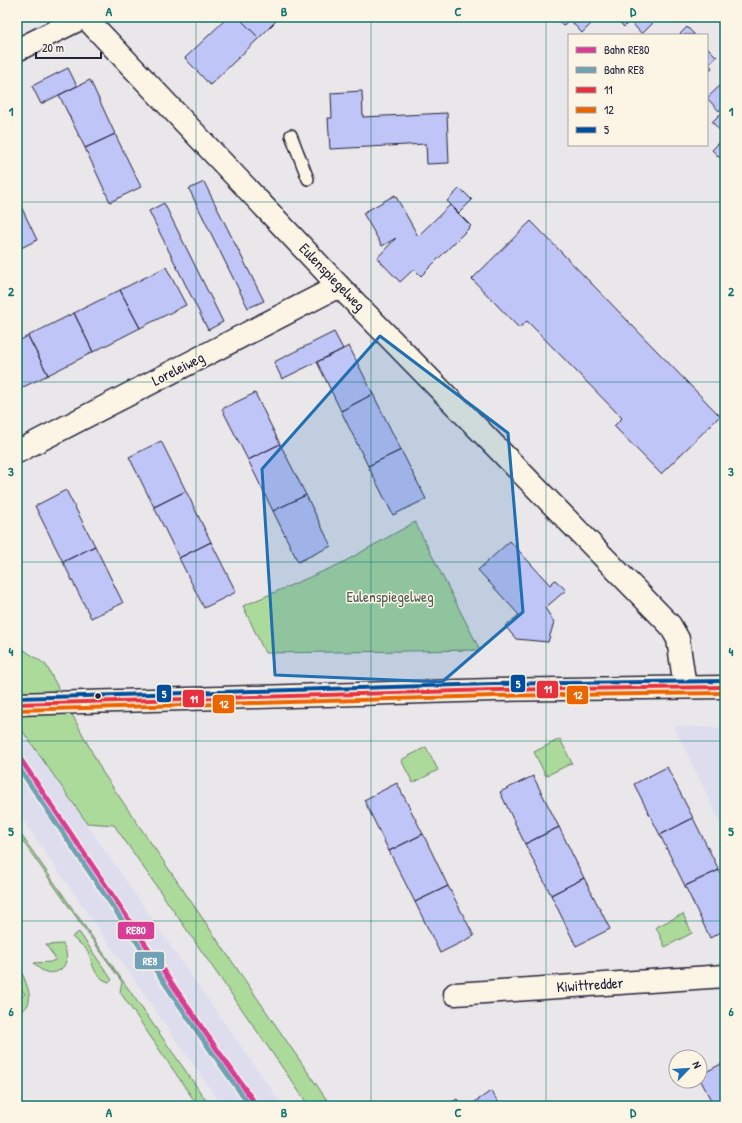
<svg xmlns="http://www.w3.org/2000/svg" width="742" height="1123" font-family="'Patrick Hand',sans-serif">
<rect width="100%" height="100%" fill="#eae7ea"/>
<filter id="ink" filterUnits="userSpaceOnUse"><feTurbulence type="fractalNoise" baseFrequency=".025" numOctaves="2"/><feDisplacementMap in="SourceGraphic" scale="8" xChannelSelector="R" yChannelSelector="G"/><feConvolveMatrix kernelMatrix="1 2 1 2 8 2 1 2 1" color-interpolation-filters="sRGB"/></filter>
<g filter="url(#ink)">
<!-- built -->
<path fill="#dde" d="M17 723 193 978 283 1106H222L17 812Z
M674 726 725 728V833Z"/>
<!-- green -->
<path fill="#acda9a" stroke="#677e6a" d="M415 522 480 650 265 653 243 606 340 564Z
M17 645 46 665 103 773 331 1106H309L114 825 87 823 17 723Z
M560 739 572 763 546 776 534 752Z
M426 747 438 770 413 783 401 760Z
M17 829 210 1106H198L120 992 122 982 17 833Z
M683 914 692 933 665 947 656 927Z
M79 932 112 980 109 982C93 977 94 965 88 952 85 946 77 942 72 937Z
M63 944C76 968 50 984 34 963L51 962 56 959 46 945Z
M17 962C23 977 41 1006 18 1012L17 998H19L25 994 17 984Z"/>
<!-- building -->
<path fill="#c0c5f7" stroke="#22223b" d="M228 17H238L259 38 210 85 185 58Z
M238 17H280L259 38Z
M554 17H571L563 26Z
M571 17H598L582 33 569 19Z
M615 17H654L656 20 642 34 630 21 624 27Z
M687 27 695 35H679Z
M707 47 717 57 709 64 712 68 707 72Z
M68 68 77 86 41 104 32 86Z
M90 80 115 134 85 148 59 95Z
M725 81V105L719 111 707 98Z
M362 91 363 117 447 113 449 163 427 164 426 144 330 149 328 118H332L331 93Z
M725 109V136L712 122Z
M115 134 141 187 110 202 85 148Z
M725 137V163L712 150Z
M204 182 264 301 248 308 189 189Z
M460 188 472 200 459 213 447 201Z
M395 195 418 236 450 205 471 226 421 276 414 269 400 282 377 258 396 238 382 246 363 213Z
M17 198 37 240 17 250Z
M164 203 223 322 208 330 149 211Z
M531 221 720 416 661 474 614 426 622 418 527 321 519 328 472 279Z
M166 267 186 305 140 328 120 290Z
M120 290 140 328 93 352 74 313Z
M74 313 93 352 48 375 28 336Z
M334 332 343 349 282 379 274 362Z
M28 336 48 375 17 390V342Z
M349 346 373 394 341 411 317 362Z
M255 393 280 444 248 460 222 409Z
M373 394 401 450 368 466 341 411Z
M161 441 186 491 154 507 129 457Z
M280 444 306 495 273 511 248 460Z
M401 450 426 499 393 515 368 466Z
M66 490 95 546 63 562 35 506Z
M186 491 211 542 179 558 154 507Z
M306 495 331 546 298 562 273 511Z
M510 541 550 585 555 580 566 590 545 608 554 622 548 642 516 639 505 626 519 615 478 570Z
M211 542 236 592 204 608 179 558Z
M95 546 123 603 91 618 63 562Z
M667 767 693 818 660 835 634 784Z
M533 776 559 827 525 844 500 792Z
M397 783 423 834 389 851 364 800Z
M693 818 719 870 685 886 660 835Z
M559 827 584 878 551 895 525 844Z
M423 834 448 886 415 902 389 851Z
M719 870 725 883V930L710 938 685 886Z
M584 878 610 929 576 946 551 895Z
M448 886 474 936 440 953 415 902Z
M725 1062V1104L722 1106H714L700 1079V1075Z
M491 1091 501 1106H469Z
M457 1099 461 1106H446Z"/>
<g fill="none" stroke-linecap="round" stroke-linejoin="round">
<!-- service casing -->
<g stroke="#22223b" stroke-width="14">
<path id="service" d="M291 135 308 179"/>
</g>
<!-- minor casing -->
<g stroke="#22223b" stroke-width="25">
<path id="minor" d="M85 17 339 286 670 625 678 639 685 687
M17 50 84 17
M17 452 339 286
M17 704 493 690 725 687
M455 994 725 976"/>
</g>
<!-- service -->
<use href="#service" stroke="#fcf5e5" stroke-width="11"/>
<!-- minor -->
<use href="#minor" stroke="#fcf5e5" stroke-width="22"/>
<!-- bus-1 casing -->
<g stroke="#fcf5e5" stroke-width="7">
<path id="bus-1" d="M17 704 493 690 725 687"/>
</g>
<!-- bus-2 casing -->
<g stroke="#fcf5e5" stroke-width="7">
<path id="bus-2" d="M17 710 493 696 725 693"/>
</g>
<!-- bus-3 casing -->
<g stroke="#fcf5e5" stroke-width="7">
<path id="bus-3" d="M17 698 493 684 725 681"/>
</g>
<!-- bus-1 -->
<use href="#bus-1" stroke="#e7303d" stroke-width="4"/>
<!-- bus-2 -->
<use href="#bus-2" stroke="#ec6400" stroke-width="4"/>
<!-- bus-3 -->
<use href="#bus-3" stroke="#004d9e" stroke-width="4"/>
<!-- rail-1 casing -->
<g stroke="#fcf5e5" stroke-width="8">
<path id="rail-1" d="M17 754 202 1028 257 1106"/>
</g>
<!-- rail-2 casing -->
<g stroke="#fcf5e5" stroke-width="8">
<path id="rail-2" d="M17 765 197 1031 250 1106"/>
</g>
<!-- rail-1 -->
<use href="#rail-1" stroke="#d83c96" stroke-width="5"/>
<!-- rail-2 -->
<use href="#rail-2" stroke="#6fa1b7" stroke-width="5"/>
</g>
</g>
<!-- marked area -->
<path fill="#1f6fb2" fill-opacity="0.2" stroke="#1f6fb2" stroke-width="3" stroke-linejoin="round" d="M380 336 508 433 523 612 442 682 275 675 262 469Z"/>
<!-- grid -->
<path fill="none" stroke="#0f766e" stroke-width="1" stroke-opacity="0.55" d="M196 17V1106M371 17V1106M546 17V1106M17 202H725M17 382H725M17 562H725M17 741H725M17 921H725"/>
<!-- markers -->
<circle fill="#22223b" stroke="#fcf5e5" stroke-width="1.5" cx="98" cy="696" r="3.5"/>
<g text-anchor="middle" stroke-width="3" stroke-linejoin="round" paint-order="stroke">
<!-- street labels -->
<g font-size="15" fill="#22223b" stroke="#fcf5e5">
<text transform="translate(332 277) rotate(46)" y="5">Eulenspiegelweg</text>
<text transform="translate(178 369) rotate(-27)" y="5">Loreleiweg</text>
<text transform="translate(590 985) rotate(-4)" y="5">Kiwittredder</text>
</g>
<!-- park labels -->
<g font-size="15" fill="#4b5958" stroke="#fcf5e5">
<text x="390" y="602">Eulenspiegelweg</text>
</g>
</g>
<g stroke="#fcf5e5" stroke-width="1.5">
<rect x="510" y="674" width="16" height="19" rx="4" fill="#004d9e"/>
<rect x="536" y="680" width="23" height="19" rx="4" fill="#e7303d"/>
<rect x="156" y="684" width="16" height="19" rx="4" fill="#004d9e"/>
<rect x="566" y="685" width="23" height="20" rx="4" fill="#ec6400"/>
<rect x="182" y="689" width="23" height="19" rx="4" fill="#e7303d"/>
<rect x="212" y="694" width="23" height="20" rx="4" fill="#ec6400"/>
<rect x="117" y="921" width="38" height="19" rx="4" fill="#d83c96"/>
<rect x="134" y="951" width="31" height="19" rx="4" fill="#6fa1b7"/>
</g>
<g font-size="11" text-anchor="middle" font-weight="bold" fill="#fff">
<text x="518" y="688">5</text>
<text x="548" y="693">11</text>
<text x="164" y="698">5</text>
<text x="578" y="699">12</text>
<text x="194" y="703">11</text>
<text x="224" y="708">12</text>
<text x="136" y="934">RE80</text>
<text x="150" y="965">RE8</text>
</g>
<!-- margin -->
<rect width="742" height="1123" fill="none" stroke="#fcf5e5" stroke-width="44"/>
<!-- legend -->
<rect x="568" y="34" width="140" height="112" fill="#fcf5e5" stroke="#a5a1a1"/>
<rect x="576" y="47" width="20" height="6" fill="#d83c96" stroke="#a5a1a1"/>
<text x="604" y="54" font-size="12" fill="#22223b">Bahn RE80</text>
<rect x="576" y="67" width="20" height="6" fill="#6fa1b7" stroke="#a5a1a1"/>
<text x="604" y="74" font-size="12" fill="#22223b">Bahn RE8</text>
<rect x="576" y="87" width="20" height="6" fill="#e7303d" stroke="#a5a1a1"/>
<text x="604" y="94" font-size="12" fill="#22223b">11</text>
<rect x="576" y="107" width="20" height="6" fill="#ec6400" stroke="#a5a1a1"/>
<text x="604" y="114" font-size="12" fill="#22223b">12</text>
<rect x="576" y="127" width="20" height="6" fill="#004d9e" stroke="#a5a1a1"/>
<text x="604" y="134" font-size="12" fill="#22223b">5</text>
<!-- north arrow -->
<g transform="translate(688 1069) rotate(65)"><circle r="19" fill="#fcf5e5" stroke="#a5a1a1"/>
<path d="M0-3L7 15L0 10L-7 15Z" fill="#1f6fb2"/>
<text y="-6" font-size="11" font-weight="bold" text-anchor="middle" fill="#22223b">N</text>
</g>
<!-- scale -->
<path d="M36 52v6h65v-6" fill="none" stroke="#22223b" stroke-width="2"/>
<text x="42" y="52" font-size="12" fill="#22223b" stroke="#fcf5e5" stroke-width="3" paint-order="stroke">20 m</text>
<rect x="22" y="22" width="698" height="1079" fill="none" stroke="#0f766e" stroke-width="1.5"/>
<g font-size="13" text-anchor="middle" font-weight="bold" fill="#0f766e">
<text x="109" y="16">A</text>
<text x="284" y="16">B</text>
<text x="458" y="16">C</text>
<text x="633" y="16">D</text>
<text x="11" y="116">1</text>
<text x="731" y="116">1</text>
<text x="11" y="296">2</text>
<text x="731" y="296">2</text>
<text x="11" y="476">3</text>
<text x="731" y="476">3</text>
<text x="11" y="656">4</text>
<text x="731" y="656">4</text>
<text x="11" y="836">5</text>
<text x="731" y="836">5</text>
<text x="11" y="1016">6</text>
<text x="731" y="1016">6</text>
<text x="109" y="1117">A</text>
<text x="284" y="1117">B</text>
<text x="458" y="1117">C</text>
<text x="633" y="1117">D</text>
</g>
</svg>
